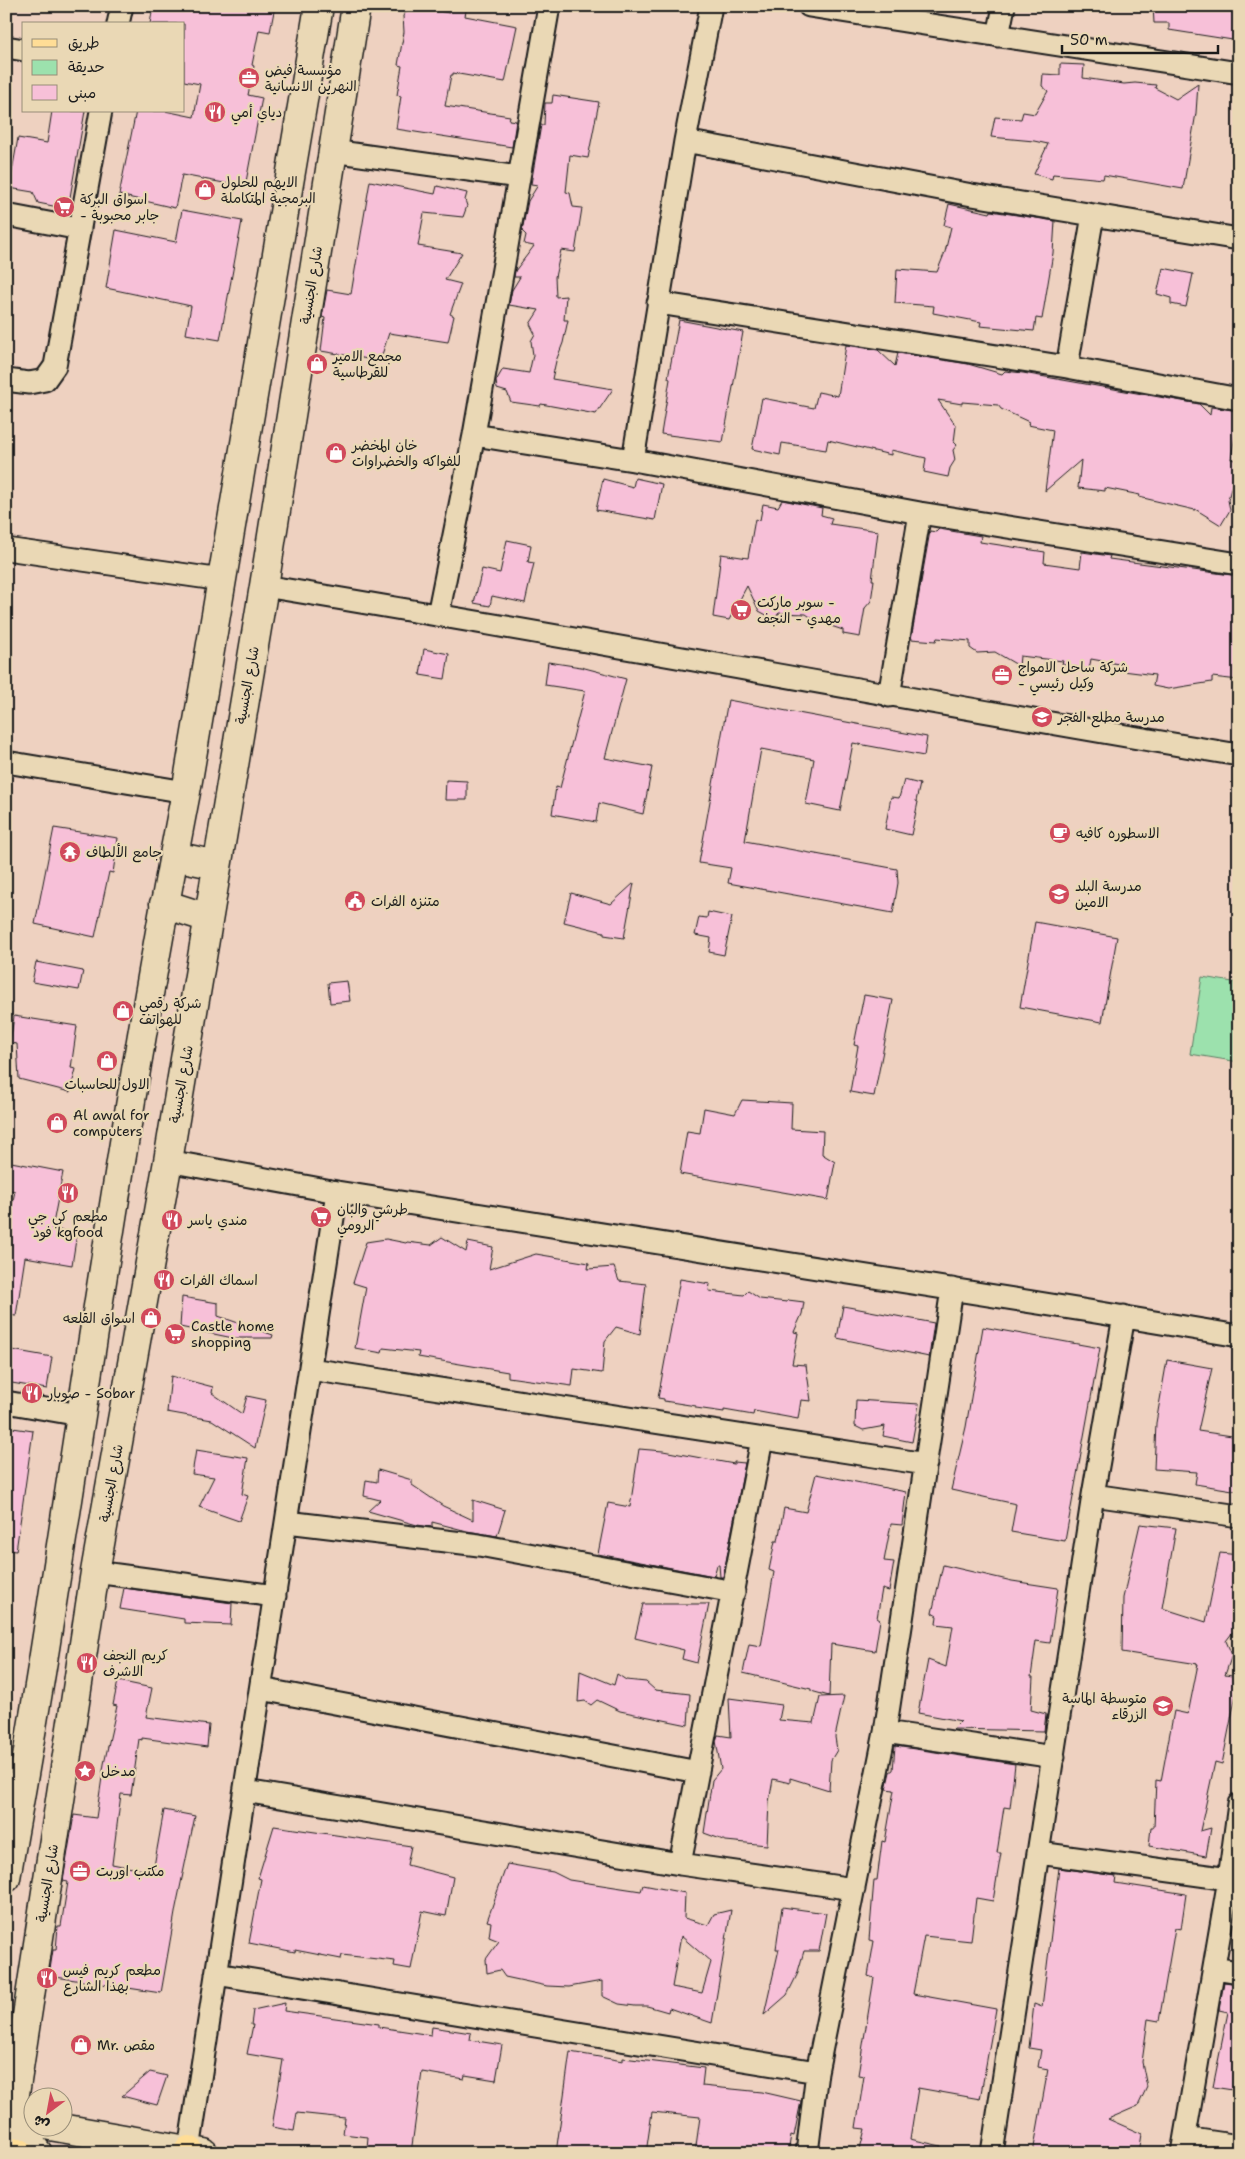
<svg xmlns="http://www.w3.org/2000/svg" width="1245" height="2159" font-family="'Shantell Sans','Playpen Sans Arabic',sans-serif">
<rect width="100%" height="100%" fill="#eed1c0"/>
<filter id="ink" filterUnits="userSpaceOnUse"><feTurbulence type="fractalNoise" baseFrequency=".02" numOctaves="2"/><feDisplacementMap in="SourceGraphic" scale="10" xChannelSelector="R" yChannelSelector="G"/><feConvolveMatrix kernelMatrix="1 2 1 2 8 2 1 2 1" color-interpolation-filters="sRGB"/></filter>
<g filter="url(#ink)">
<!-- green -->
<path fill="#9ce1ad" stroke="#5c7e64" d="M1202 977 1239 983V1062L1190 1054Z"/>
<!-- building -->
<path fill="#f7c0d8" stroke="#1c1c1c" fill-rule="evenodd" d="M153 6H275L270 32 259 30 252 65 254 66 248 95 262 98 245 187 182 175 175 208 119 195 136 111H165L194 117 200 84 184 81V24H150Z
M410 6 449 13 447 6H467L465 16 517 26 505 82 453 73V75H451L445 106 510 116 509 120 516 121 512 147 396 129 401 96 397 95 402 66 398 65 404 32 403 16Z
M1153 6H1239V41L1169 30V23H1154Z
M1060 64 1084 65 1083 78 1124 84 1135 83 1156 85 1155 88 1176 99 1198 84 1196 113 1183 189 1104 175 1103 179 1053 174 1052 179 1034 174 1048 144 1034 141 991 137 995 117 1021 119 1023 112 1035 114 1048 91 1042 86 1043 74 1060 75Z
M553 95 599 102 588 158 570 155 566 192 570 193 573 207 582 208 575 252 561 250 555 277 556 297 566 296 564 320H568L563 343 556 361 552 379 613 389 596 414 541 404 540 406 511 402 507 392 497 389 496 381 503 369 529 373 533 355 531 341 535 334 530 324 539 310 509 305 512 290 520 277H514L515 271 534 246 524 244 526 235 522 231 528 201 538 185 531 184 541 125H544L545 103H552Z
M52 111H85L68 209 38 203 33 192 9 188 18 138 47 143Z
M370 181 435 194 437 186 467 193 465 200 467 206 463 217 424 213 418 246 462 253 445 280 461 284 450 314 454 316 448 342 389 333 380 361 321 351 325 318 322 317 327 290 351 294Z
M949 204 990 213 991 211 1055 221 1053 253 1042 319 1036 318 1034 331 980 326 981 322 933 313 934 306 895 303 897 269 937 272 945 252 951 227 944 225Z
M182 210 242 221 220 340 186 334 191 306 106 288 116 230 176 242Z
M1163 268 1193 274 1186 307 1171 304V298L1157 294Z
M679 320 743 332 723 442 661 434 670 379 668 378Z
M846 345 878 350 895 366 898 353 968 364 1002 374 1005 371 1023 373 1199 404 1210 415 1211 407 1239 411 1231 459 1238 461 1228 500 1230 510 1221 525 1195 509V510L1139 497 1140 495 1105 488V491L1078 488 1081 460 1045 491 1053 430 1028 425 1029 422 1001 409 998 405 962 402V404L938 400 956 426 954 442 957 445 953 450 955 460 950 468 948 477 924 472 926 458 891 450V455L828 440 826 450 782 443 780 455 752 449 762 398 814 408 818 392 838 396Z
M635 478 662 484 655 520 596 510 603 479 633 487Z
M782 500 822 508 821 515 832 518 830 524 878 531 872 580H874L871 601 865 608 860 637 843 634V630L816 621 806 614 779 613 774 619 759 611 747 586 729 620 713 617 721 554 748 558 755 519 760 520 763 504 778 507Z
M939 529 981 536 980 542 1045 552 1044 563 1080 568 1082 552 1110 556 1109 559 1239 576V680L1212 677V682L1168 689 1153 686 1155 675 1123 671 1124 665 1091 659 1089 670 1062 664 1063 661 1020 656 1019 666 995 652 977 653 970 648V641L937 638 936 641 911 639 930 531 936 532Z
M507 540 531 545 528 562 534 563 525 603 492 596 490 606 474 603 482 569 500 573Z
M424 649 449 654 445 679 420 675Z
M548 662 581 667 626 679 605 758 652 767 643 814 599 803 596 822 552 814 556 787 560 788 585 691 545 685Z
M728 700 927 737 924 756 853 743 840 811 806 804 814 759 761 749 745 841 897 869 898 883 893 913 728 883 731 868 699 863Z
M446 780 467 781V800H445Z
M904 780 920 784 916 801 918 802 911 835 885 829 891 797 899 798Z
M54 828 118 838 113 873 109 872 95 937 35 924Z
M634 883 624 938 604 935V932L564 922 571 893 611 904Z
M708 912 732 917 724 955 709 952 711 938 695 935 699 917 707 918Z
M1035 922 1117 937 1102 1022 1020 1007Z
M36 962 83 971 79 990 32 982Z
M347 981 350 1001 330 1003 328 983Z
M864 995 893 1000 874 1096 850 1092 858 1046 854 1045Z
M14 1016 77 1026 71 1068 76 1069 70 1092 19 1079 17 1044 10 1043Z
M742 1100 792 1103 791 1129 823 1131 822 1154 835 1162 828 1200 680 1174 687 1131 700 1133 704 1108 735 1114Z
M6 1161 63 1172 52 1229 77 1233 72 1265 25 1257 16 1316 6 1315V1224H8L15 1191 6 1189Z
M442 1237 466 1252 468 1242 493 1247 489 1269 536 1254 589 1263 588 1269 614 1267 619 1281 646 1284 640 1334 616 1327 605 1341 602 1373 574 1369 572 1386 508 1377V1372L418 1357 419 1352 383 1348 382 1353 355 1348 366 1287 353 1283 366 1242 386 1239 406 1243 407 1242 431 1245Z
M680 1279 710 1284 709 1291 744 1295 748 1291 760 1299 787 1302 788 1300 804 1302 802 1314 794 1332 798 1333 792 1364 806 1365 811 1401 801 1400 798 1419 754 1411 753 1415 724 1410V1412L696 1408V1406L664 1401V1399L658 1398Z
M182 1297 218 1303V1316L273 1335 272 1338H233L180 1327Z
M843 1306 934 1323 929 1357 837 1338Z
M983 1327 1100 1348 1065 1541 1011 1532 1016 1504 951 1490 966 1427Z
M6 1349 52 1357 47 1389 6 1382Z
M1167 1360 1212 1368 1198 1431 1239 1437V1491L1195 1484 1197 1472 1154 1469 1156 1423Z
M171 1376 213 1387 212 1393 242 1414 247 1396 266 1400 255 1448 212 1420 167 1412Z
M856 1400 919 1404 912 1442 883 1436 885 1426 863 1430 855 1426Z
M6 1427 33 1431 16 1551 6 1550Z
M639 1449 663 1451 734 1464V1462L745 1463 723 1577H720L719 1565H717L714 1576 598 1554 608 1503 630 1507Z
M196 1450 248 1458 242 1494 248 1496 239 1521 199 1507 214 1477 192 1474Z
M378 1470 412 1480V1485L443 1506 473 1520V1500L505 1510 497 1536 467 1531 432 1522V1527L417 1525 368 1511 380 1500 364 1496 366 1480 377 1482Z
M816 1474 906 1492 902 1525 891 1524 884 1561 894 1562 889 1591 882 1589 877 1618 880 1620 875 1651 831 1644 829 1696 811 1691V1689L743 1673 749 1644 761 1646 774 1572 769 1570 775 1541H778L784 1508 806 1512Z
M1140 1524 1176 1528 1162 1608 1206 1622 1220 1553 1239 1555V1624L1226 1641 1232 1655 1225 1675 1239 1677V1679L1222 1764 1215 1762 1200 1831 1211 1828 1206 1856 1149 1846 1151 1827H1154L1156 1780 1161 1781 1174 1711 1188 1714 1198 1664 1122 1652 1123 1598Z
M943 1565 1012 1581 1058 1588 1050 1643 1036 1641 1031 1677H1033L1031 1710 1046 1714 1044 1731 953 1729 961 1721 918 1713 928 1660 946 1667 953 1626 936 1624 937 1616 932 1613Z
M124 1588 232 1603 231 1625 184 1623V1619L120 1609Z
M643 1604H709L697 1663 682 1659 684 1650 635 1638Z
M580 1671 614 1685 617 1674 626 1680 646 1682 655 1690 690 1694 688 1725 620 1711 597 1700 591 1705 585 1701 578 1702Z
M118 1681 152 1688 146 1717 209 1725 207 1747 142 1738V1740L139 1739 131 1795 121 1794 112 1864 153 1872 164 1810 195 1816 176 1907 161 1993 49 1976 53 1950H56L58 1926H61L68 1882 63 1881 74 1815 96 1818 104 1764 117 1706 113 1705Z
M844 1696 835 1737 837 1750 831 1760 829 1790 790 1778V1783L773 1779 769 1802 767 1845 726 1841 704 1833 712 1780 721 1769 716 1741 718 1735 731 1737 729 1698 782 1705 779 1720 814 1723 820 1697Z
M895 1746 1015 1764 1010 1808 1004 1807 997 1853H1001L993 1901 976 1898 971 1941 924 1936 913 1994 996 2009 980 2099 918 2088 910 2139 941 2146 940 2153H859L865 2129 856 2128 864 2076 858 2075 874 1978 868 1976 874 1941 869 1940 874 1880H877L882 1841 885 1842 894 1790 886 1789 890 1772 893 1770Z
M274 1826 411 1846 407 1865 453 1877 446 1916 422 1911 411 1969 394 1966 395 1961 342 1955 341 1959 295 1950V1952L249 1943 261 1879 258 1878Z
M507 1864 553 1872 569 1880 641 1891 643 1885 685 1893 684 1918 708 1925 714 1914 731 1910 712 2023 669 2008 668 2012 647 2006H635L619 2004 602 1996V1981L569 1987 547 1986 505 1977 500 1970 487 1973 486 1959 499 1941 489 1937 491 1922 487 1921ZM681 1936 711 1962 702 1993 672 1987Z
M1059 1868 1116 1876 1115 1883 1186 1894 1181 1929 1175 1928 1159 2021 1148 2019 1142 2062 1147 2087 1138 2106 1108 2119 1142 2134 1139 2153H1033L1048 2069 1038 2067 1041 2050 1029 2048 1034 2004 1042 2007Z
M782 1907 826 1913 819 1951H804L797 1975 787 1995 764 2015 779 1949H776Z
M1224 1982 1239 1984V2091L1213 2087 1228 2012 1219 2010Z
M285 2003 284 2011 379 2024V2027L431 2035 432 2027 471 2033 470 2040 502 2045 496 2080 465 2075 464 2079 422 2072 411 2153 367 2148 368 2137 343 2134 345 2118 297 2113 294 2131 272 2127 283 2060 247 2054 253 2025H251L253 2010Z
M570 2052 623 2061V2058L704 2068 702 2086 762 2092 801 2101 794 2136 791 2135 788 2153H695L700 2117 652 2112 646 2153H556Z
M150 2072 167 2076 157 2105 122 2096Z"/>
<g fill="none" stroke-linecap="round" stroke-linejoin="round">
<!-- street casing -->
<g stroke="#1c1c1c" stroke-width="25">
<path id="street" d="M809 6 1239 73
M118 24 122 6
M998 36 1004 6
M6 47 24 50
M685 141 972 195 1239 239
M332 151 519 177
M6 215 80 229
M658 303 1067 367 1239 399
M1067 367 1093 215
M6 380 29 383 45 380 55 366 101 111
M474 435 633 460 920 513 1239 564
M633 460 685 141 711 6
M6 549 222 580
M264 586C589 639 913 701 1239 755
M438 615 474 435 549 6
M889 696 920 513
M6 762 186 792
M168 1161 337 1192 1089 1311 1239 1336
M310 1369 926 1464
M6 1402 80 1415
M1093 1495 1239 1516
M287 1522 479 1545 734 1592
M95 1572 275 1596
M261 1689 698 1772
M885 1732 1054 1757
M245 1791 680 1864 854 1889
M1039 1853 1229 1879
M680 1864 762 1439
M1214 1968 1239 1972
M216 1974 817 2072
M1185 2138 1239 2146
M189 2150 337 1192
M807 2153 817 2072 885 1732 952 1289
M992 2153 1093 1495 1124 1316
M1182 2153 1229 1879 1239 1804"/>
</g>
<!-- secondary casing -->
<g stroke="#1c1c1c" stroke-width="31">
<path id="secondary" d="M174 856 217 865
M164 904 208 918
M6 1878C21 1791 37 1703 50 1616 93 1341 133 1065 186 792L319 6
M50 2126 204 2153
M38 2153 11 2120 95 1572 168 1161 264 586 356 6"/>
</g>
<!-- primary casing -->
<g stroke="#1c1c1c" stroke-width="31">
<path id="primary" d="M6 2151 20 2153
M189 2153V2150"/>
</g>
<!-- street -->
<use href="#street" stroke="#ead8b5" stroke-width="21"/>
<!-- secondary -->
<use href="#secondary" stroke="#ead8b5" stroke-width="28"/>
<!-- primary -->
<use href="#primary" stroke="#ffdd96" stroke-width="28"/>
</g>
</g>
<!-- icons -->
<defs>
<g id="office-disc" transform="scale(1.125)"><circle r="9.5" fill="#d1495b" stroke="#ead8b5"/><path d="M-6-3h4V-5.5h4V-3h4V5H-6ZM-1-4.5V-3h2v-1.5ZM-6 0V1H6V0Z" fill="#fff"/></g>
<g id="restaurant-disc" transform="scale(1.125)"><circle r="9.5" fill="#d1495b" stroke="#ead8b5"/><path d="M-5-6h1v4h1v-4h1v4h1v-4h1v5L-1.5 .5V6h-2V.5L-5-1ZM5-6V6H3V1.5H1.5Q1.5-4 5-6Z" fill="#fff"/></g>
<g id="shop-disc" transform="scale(1.125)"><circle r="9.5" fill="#d1495b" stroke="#ead8b5"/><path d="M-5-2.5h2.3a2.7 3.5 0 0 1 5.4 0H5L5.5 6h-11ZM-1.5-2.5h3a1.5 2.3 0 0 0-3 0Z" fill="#fff"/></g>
<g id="supermarket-disc" transform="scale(1.125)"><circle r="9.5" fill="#d1495b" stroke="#ead8b5"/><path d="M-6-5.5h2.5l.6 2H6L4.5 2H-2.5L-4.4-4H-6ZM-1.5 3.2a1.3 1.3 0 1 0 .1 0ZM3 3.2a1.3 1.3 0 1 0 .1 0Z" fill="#fff"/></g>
<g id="school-disc" transform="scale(1.125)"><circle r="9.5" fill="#d1495b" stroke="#ead8b5"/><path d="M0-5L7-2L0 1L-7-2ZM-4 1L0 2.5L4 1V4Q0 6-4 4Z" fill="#fff"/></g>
<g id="cafe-disc" transform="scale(1.125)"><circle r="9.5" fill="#d1495b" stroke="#ead8b5"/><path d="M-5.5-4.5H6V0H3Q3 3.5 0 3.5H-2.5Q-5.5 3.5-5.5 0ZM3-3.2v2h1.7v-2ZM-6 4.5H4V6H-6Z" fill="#fff"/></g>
<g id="temple-disc" transform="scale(1.125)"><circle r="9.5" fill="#d1495b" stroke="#ead8b5"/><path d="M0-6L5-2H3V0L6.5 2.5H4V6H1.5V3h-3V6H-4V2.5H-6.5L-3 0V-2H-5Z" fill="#fff"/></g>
<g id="civic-disc" transform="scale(1.125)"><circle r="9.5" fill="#d1495b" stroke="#ead8b5"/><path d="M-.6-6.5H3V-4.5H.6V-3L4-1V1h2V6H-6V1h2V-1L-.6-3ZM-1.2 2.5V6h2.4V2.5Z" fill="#fff"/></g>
<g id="sight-disc" transform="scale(1.125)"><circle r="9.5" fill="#d1495b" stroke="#ead8b5"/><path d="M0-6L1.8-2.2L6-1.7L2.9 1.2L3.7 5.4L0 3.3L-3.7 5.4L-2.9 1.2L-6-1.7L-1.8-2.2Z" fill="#fff"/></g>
</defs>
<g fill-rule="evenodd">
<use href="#office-disc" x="249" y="78"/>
<use href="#restaurant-disc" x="215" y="112"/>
<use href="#shop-disc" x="205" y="190"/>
<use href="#supermarket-disc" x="64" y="207"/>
<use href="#shop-disc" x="317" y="364"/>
<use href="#shop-disc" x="336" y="453"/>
<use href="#supermarket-disc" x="741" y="610"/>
<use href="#office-disc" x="1002" y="675"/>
<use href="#school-disc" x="1042" y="717"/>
<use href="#cafe-disc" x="1060" y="833"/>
<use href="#temple-disc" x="70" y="852"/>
<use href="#school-disc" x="1059" y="894"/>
<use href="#civic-disc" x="355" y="901"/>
<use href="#shop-disc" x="123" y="1011"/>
<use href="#shop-disc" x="107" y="1061"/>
<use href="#shop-disc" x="57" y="1123"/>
<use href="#restaurant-disc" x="68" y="1193"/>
<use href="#supermarket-disc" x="321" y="1217"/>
<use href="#restaurant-disc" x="172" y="1220"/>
<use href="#restaurant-disc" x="164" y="1280"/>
<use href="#shop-disc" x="151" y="1318"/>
<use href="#supermarket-disc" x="175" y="1334"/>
<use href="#restaurant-disc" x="32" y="1393"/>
<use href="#restaurant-disc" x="87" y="1663"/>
<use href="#school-disc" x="1163" y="1706"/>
<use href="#sight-disc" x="85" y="1771"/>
<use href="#office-disc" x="80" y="1871"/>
<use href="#restaurant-disc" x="47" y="1978"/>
<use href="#shop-disc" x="81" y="2045"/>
</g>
<g text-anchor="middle" stroke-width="4.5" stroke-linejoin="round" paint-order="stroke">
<!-- poi labels -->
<g font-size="14" fill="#1c1c1c" stroke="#ead8b5" text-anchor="start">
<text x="265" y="75">مؤسسة فيض<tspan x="265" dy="16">النهرين الانسانية</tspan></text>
<text x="231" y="117">دياي أمي</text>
<text x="221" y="187">الايهم للحلول<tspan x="221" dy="16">البرمجية المتكاملة</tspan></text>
<text x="80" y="204">اسواق البركة<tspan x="80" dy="16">- جابر محبوبة</tspan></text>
<text x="333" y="361">مجمع الامير<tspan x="333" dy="16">للقرطاسية</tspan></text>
<text x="352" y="450">خان المخضر<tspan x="352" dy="16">للفواكه والخضراوات</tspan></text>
<text x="757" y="607">سوبر ماركت -<tspan x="757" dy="16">مهدي - النجف</tspan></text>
<text x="1018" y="672">شركة ساحل الامواج<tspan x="1018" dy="16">- وكيل رئيسي</tspan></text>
<text x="1058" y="722">مدرسة مطلع الفجر</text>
<text x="1076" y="838">الاسطوره كافيه</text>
<text x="86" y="857">جامع الألطاف</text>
<text x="1075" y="891">مدرسة البلد<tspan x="1075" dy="16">الامين</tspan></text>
<text x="371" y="906">متنزه الفرات</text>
<text x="139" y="1008">شركة رقمي<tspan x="139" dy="16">للهواتف</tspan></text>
<text x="107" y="1089" text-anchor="middle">الاول للحاسبات</text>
<text x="73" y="1120">Al awal for<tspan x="73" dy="16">computers</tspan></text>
<text x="337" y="1214">طرشي والبان<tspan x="337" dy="16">الرومي</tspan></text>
<text x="68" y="1221" text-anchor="middle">مطعم کي جي<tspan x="68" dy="16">فود kgfood</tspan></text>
<text x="188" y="1225">مندي ياسر</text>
<text x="180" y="1285">اسماك الفرات</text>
<text x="135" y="1323" text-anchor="end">اسواق القلعه</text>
<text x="191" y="1331">Castle home<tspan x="191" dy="16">shopping</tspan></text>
<text x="48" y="1398">صوبار - Sobar</text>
<text x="103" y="1660">كريم النجف<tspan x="103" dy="16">الاشرف</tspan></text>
<text x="1147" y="1703" text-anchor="end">متوسطة الماسة<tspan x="1147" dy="16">الزرقاء</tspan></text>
<text x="101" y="1776">مدخل</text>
<text x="96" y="1876">مكتب اوربت</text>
<text x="63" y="1975">مطعم كريم فيس<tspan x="63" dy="16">بهذا الشارع</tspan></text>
<text x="97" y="2050">Mr. مقص</text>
</g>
<!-- street labels -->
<g font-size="14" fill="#1c1c1c" stroke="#ead8b5">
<text transform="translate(311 285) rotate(-81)" y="5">شارع الجنسية</text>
<text transform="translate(247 685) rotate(-80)" y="5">شارع الجنسية</text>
<text transform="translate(181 1084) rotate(-80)" y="5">شارع الجنسية</text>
<text transform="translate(111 1483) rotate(-80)" y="5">شارع الجنسية</text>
<text transform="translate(47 1883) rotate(-81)" y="5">شارع الجنسية</text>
</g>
</g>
<!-- margin -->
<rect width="1245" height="2159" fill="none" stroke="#ead8b5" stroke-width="25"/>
<rect x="12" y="12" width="1220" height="2134" fill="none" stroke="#1c1c1c" stroke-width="2" filter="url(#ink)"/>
<!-- legend -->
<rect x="22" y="22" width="162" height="90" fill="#ead8b5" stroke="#988d78"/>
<rect x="32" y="39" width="25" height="8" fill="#ffdd96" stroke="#988d78"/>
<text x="68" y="48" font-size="15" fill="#1c1c1c">طريق</text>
<rect x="32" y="60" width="25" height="15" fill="#9ce1ad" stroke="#988d78"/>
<text x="68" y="72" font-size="15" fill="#1c1c1c">حديقة</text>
<rect x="32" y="85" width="25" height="15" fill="#f7c0d8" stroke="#988d78"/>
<text x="68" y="98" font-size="15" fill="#1c1c1c">مبنى</text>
<!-- north arrow -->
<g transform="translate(48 2112) rotate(212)"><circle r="24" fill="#ead8b5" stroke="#988d78"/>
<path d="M0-4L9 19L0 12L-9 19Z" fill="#d1495b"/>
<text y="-8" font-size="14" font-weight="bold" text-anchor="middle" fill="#1c1c1c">ش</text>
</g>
<!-- scale -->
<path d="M1062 45v8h156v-8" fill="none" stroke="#1c1c1c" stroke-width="2.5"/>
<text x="1070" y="45" font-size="15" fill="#1c1c1c" stroke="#ead8b5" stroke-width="4" paint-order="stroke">50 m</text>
</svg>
